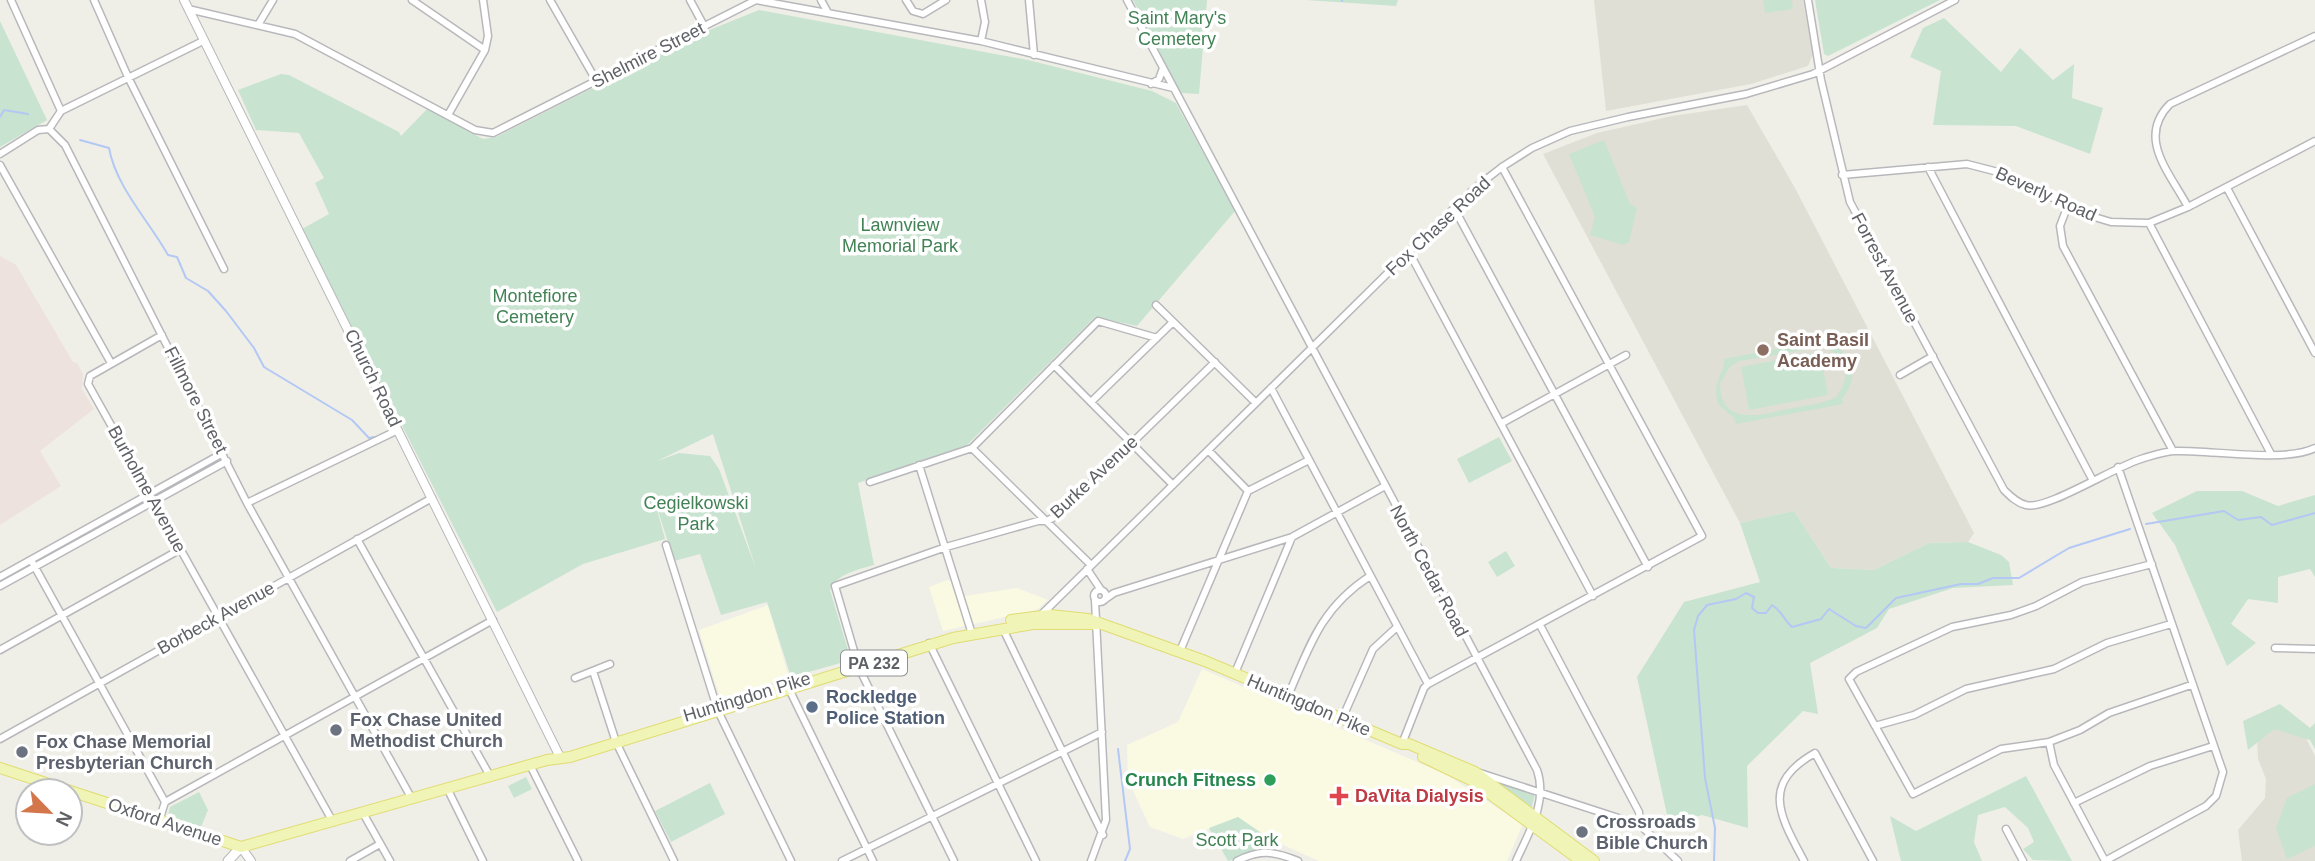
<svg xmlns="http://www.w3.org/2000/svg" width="2315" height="861" font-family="Helvetica,sans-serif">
<rect width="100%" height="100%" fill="#efefe8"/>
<!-- commercial -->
<path fill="#fafae2" d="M947 580 954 582 958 597 1017 588 1048 600 1036 610 943 631 929 587Z
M768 605 789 678 720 698 699 630Z
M1202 669 1447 775 1519 822 1522 826 1507 861H1319L1270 839 1238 817 1183 839 1150 827 1128 780 1127 745 1178 722Z"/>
<!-- education -->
<path fill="#dfdfd6" d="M1594 0H1803L1813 54 1808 66 1751 84 1606 111Z
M1747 105 1795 188 1974 533 1968 542 1929 543 1874 570 1831 568 1794 511 1740 523 1543 154 1597 133 1672 116Z
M2288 725 2303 732 2315 756V861H2242L2238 830 2265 798 2266 779 2258 759 2257 739 2268 728Z"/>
<!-- medical -->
<path fill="#ede2dd" d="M0 256 16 265 73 362 77 363 83 374 82 389 94 409 40 451 61 486 0 525Z"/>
<!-- green -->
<path fill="#c8e3cf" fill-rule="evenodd" d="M1133 0H1207L1199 94 1181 93Z
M1306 0H1398L1396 6Z
M1763 0H1792L1793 9 1765 13Z
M1815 0H1940L1828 56 1824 54Z
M759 10 1028 60 1152 91 1176 103 1235 211 1137 326 1095 317 965 447 858 483 874 565C860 569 836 574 830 590L851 660 791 677 767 602 721 615 700 554 674 561 653 495 665 539 583 564 497 612 302 229 329 214 315 183 324 178 299 133 256 130 238 90 281 74 289 75 399 132 401 136 427 109 483 139 496 137 697 35ZM713 434 756 569 719 469 710 456 679 453 657 461Z
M1944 18 2001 72 2020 48 2053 80 2074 64 2072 98 2103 108 2090 154 2016 126 1933 125 1941 71 1910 57 1923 28Z
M0 21 47 120 0 147Z
M1604 140 1630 204 1637 208 1629 242 1623 245 1590 235 1595 217 1569 154Z
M1832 338 1833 344C1854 357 1858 380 1842 399L1843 404 1736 424 1734 418 1718 404C1711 379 1726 373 1724 359ZM1820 347C1846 352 1853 377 1836 397 1823 404 1807 405 1793 408 1764 414 1720 429 1720 383L1730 367 1739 361Z
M1820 352 1828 395 1749 410 1741 367Z
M1499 437 1512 461 1469 483 1457 459Z
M2197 491H2242L2278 506 2315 495V577L2310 569 2278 577V603L2248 599 2231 624 2256 643 2227 666 2175 545 2152 513Z
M1794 511 1831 568 1874 570 1929 543 1968 542 2001 555 2009 562 2013 585 1953 588 1889 609 1877 628 1810 663 1818 714 1803 711 1747 766 1748 828 1702 815 1669 824 1637 677 1684 602 1760 582 1740 523Z
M1506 551 1515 566 1497 577 1488 562Z
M2280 704 2310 728 2315 723V749L2310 740 2274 729 2248 750 2243 721Z
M2026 776 2072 861 2033 860 2023 849 2034 842 2028 828 2005 807 1978 815 1974 842 1982 861H1901L1890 816 1916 831Z
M526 777 532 789 514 798 508 786Z
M1491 778 1535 794 1532 806 1531 807Z
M710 783 725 814 671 842 655 811Z
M2315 784V846L2287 859 2276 828 2287 798Z
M199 792 208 810 201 827 168 815 170 807Z
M1238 817 1270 839 1281 854 1271 851 1228 861 1209 828Z"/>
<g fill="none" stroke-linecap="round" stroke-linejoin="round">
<!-- stream -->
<path stroke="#b3c8f4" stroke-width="2" d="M1342 1V0
M0 117 4 110 28 114
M80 140 109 148C116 187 149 221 168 255L177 257 186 278 208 291 226 311 254 348 264 367 352 420 369 438 374 437
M2146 524 2224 511 2238 520 2261 517 2272 525 2315 513
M1118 749 1130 849 1125 861
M1714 861 1715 828 1705 778 1694 630 1698 616 1707 605 1736 599 1746 593 1754 597 1752 608 1758 613H1766L1772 605C1782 611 1784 620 1792 627L1821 619 1829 609 1856 626 1866 628 1896 598 1961 584H1978L1993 578H2019L2069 548 2130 529"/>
<!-- minor casing -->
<g stroke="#b8b8bc" stroke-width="9">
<path id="minor" d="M11 0 61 111 49 129 65 145 247 503 412 799
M94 0 128 77 224 269
M412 0 485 50
M550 0 597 82
M690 0 704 26
M821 0 827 11
M906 0 913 11 923 14 946 0
M1029 0 1034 55
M1127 0 1537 770C1548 802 1529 832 1516 861
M1808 0 1821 80 1850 202 2004 490C2010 496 2017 503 2026 505 2046 511 2117 465 2144 458 2154 455 2166 451 2176 451 2211 450 2285 463 2315 448
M188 9 295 34 475 130 493 133 756 0 981 41 1173 88
M258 25 273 0
M981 41 985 22 981 0
M1151 84 1159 79 1163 68
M61 111 203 41
M448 115 485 50 488 36 483 0
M0 154 38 130 49 129
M0 165 111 363
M1928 167 2092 479
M1842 175 1967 164 1998 172 2091 216 2111 222 2149 223 2188 207 2315 141
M2227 188 2315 353
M2068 205 2060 226 2063 246 2173 451
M2188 207C2170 173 2136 138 2170 104L2315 36
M1454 208 1648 567
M2149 223 2271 454
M1409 252 1593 596
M1156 305 1256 403
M162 335 90 376 88 384 333 822
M1054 365 1173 485
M1900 375 1933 356
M1271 388 1428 684
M1091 402 1173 322
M1502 423 1626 355
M972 448 1091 565
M1209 451 1248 491
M919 465 972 634
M870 482 972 448 1098 321 1157 338
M247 503 398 430
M357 539 490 776
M666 545 718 711 791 861
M31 560 165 802
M2152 564 2082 582 2036 606 2011 615 1952 627 1856 672 1849 679 1913 794 2001 749 2049 742 2080 730 2109 713 2191 685
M1087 569 1101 590
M0 577 223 453
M0 586 227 461
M1094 596a6 6 0 1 1 12 0a6 6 0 1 1-12 0Z
M1104 600 1114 593 1292 537 1385 486
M1040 616 1409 252 1475 188 1502 167 1532 148 1570 131 1628 117 1746 94 1813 74 1955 0
M1540 625 1639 812 1640 825
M1003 629 1103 835
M929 643 1036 861
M2275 648 2315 649
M0 650 181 549
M1180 651 1248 491 1309 460
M593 671 616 742 674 861
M1235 673 1292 537
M575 678 610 664
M788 687 873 861
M1288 696C1310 645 1321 608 1370 576
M1342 719 1373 649 1397 627
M1875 726 1914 715 1966 689 2054 669 2107 643 2171 624
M0 739 432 498
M2049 742 2054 765 2105 861
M1402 744 1424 688 1428 684 1702 536 1502 167
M530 765 578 861
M1477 772 1640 825 1678 861
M447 788 483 861
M2074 803 2150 766 2213 746
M363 813 390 861
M159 821 165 802 493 620
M2006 829 2023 861
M350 861 380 844
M842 861 1102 732
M954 861 859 668 835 586 946 547 1038 521H1047L1058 515 1215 362
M1091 861 1106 820 1095 600
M1237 861C1260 849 1274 851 1298 861
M1804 861C1780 816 1760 784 1815 753L1873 861
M2105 861 2206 806 2216 796 2223 772 2118 467"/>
</g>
<!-- tertiary casing -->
<g stroke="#b8b8bc" stroke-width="10">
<path id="tertiary" d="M184 0 560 757
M241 847 251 861"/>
</g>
<!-- secondary casing -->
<g stroke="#b6b8bd" stroke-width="11">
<path id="secondary" d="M228 861 241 847"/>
</g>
<!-- primary casing -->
<g stroke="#e0dc71" stroke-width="12">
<path id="primary" d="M1011 620 1050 615 1088 619 1205 661 1402 744H1409L1475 772 1594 861
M1423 757 1471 780 1581 861
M0 768 241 847 547 760 570 757 953 638 1033 624H1098"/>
</g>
<!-- minor -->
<use href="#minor" stroke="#fff" stroke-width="6"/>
<!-- tertiary -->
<use href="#tertiary" stroke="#fff" stroke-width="8"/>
<!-- secondary -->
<use href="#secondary" stroke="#fff" stroke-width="9"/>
<!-- primary -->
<use href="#primary" stroke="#f0f5b7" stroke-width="10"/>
</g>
<!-- markers -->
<circle fill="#8d6e63" stroke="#fff" stroke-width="2.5" cx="1763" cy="350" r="7"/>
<circle fill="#5c6f8a" stroke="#fff" stroke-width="2.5" cx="812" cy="707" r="7"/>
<g fill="#6b7280" stroke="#fff" stroke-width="2.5">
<circle cx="336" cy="730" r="7"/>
<circle cx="22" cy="752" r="7"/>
<circle cx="1582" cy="832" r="7"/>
</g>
<circle fill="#2e9e5b" stroke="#fff" stroke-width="2.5" cx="1270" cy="780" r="7"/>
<path fill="#e0444e" stroke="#fff" stroke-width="2.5" d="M1335.5 785.5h7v7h7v7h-7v7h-7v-7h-7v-7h7z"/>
<g text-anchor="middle" stroke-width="7" stroke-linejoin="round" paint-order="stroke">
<!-- shield labels -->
<rect fill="#fff" stroke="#8f9094" stroke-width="2" x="841" y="650.5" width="66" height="25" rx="5"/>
<g font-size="16" font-weight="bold" fill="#5f6166">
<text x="874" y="669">PA 232</text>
</g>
<!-- park labels -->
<g font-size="18" fill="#428255" stroke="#fff">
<text x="1177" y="24">Saint Mary's<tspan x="1177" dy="21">Cemetery</tspan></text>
<text x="900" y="231">Lawnview<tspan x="900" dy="21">Memorial Park</tspan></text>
<text x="535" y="302">Montefiore<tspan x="535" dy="21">Cemetery</tspan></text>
<text x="696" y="509">Cegielkowski<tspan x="696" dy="21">Park</tspan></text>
<text x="1237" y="846">Scott Park</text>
</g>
<!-- street labels -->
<g font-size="18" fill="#5f6166" stroke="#fff">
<text transform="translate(648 55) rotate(-27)" y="6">Shelmire Street</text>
<text transform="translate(2046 194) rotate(24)" y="6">Beverly Road</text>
<text transform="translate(1438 226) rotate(-43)" y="6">Fox Chase Road</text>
<text transform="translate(1885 268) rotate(62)" y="6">Forrest Avenue</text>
<text transform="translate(373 378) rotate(64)" y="6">Church Road</text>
<text transform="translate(196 400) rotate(63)" y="6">Fillmore Street</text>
<text transform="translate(1094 477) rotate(-43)" y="6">Burke Avenue</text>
<text transform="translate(147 489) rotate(61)" y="6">Burholme Avenue</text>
<text transform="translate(1429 571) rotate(62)" y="6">North Cedar Road</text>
<text transform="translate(216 618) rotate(-29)" y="6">Borbeck Avenue</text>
<text transform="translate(747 697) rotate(-17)" y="6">Huntingdon Pike</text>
<text transform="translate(1309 705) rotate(23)" y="6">Huntingdon Pike</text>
<text transform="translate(165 822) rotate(18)" y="6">Oxford Avenue</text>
</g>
<!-- education labels -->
<g font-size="18" font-weight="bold" fill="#785e54" stroke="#fff" text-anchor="start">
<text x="1777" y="346">Saint Basil<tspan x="1777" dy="21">Academy</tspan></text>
</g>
<!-- service labels -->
<g font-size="18" font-weight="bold" fill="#4e5e75" stroke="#fff" text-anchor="start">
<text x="826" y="703">Rockledge<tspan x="826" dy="21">Police Station</tspan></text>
</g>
<!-- worship labels -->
<g font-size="18" font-weight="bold" fill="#5b616d" stroke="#fff" text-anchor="start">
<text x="350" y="726">Fox Chase United<tspan x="350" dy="21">Methodist Church</tspan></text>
<text x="36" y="748">Fox Chase Memorial<tspan x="36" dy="21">Presbyterian Church</tspan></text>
<text x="1596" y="828">Crossroads<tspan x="1596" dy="21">Bible Church</tspan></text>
</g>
<!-- leisure labels -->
<g font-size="18" font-weight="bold" fill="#27864d" stroke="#fff" text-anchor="end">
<text x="1256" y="786">Crunch Fitness</text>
</g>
<!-- health labels -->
<g font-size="18" font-weight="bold" fill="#be3a42" stroke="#fff" text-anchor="start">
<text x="1355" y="802">DaVita Dialysis</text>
</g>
</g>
<!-- north arrow -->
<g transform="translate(49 812) rotate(115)"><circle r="33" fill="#ffffff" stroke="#bfc0c2" stroke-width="2"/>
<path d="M0-5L12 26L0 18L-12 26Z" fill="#d3764a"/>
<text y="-10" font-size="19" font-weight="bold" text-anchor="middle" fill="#5f6166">N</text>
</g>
</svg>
